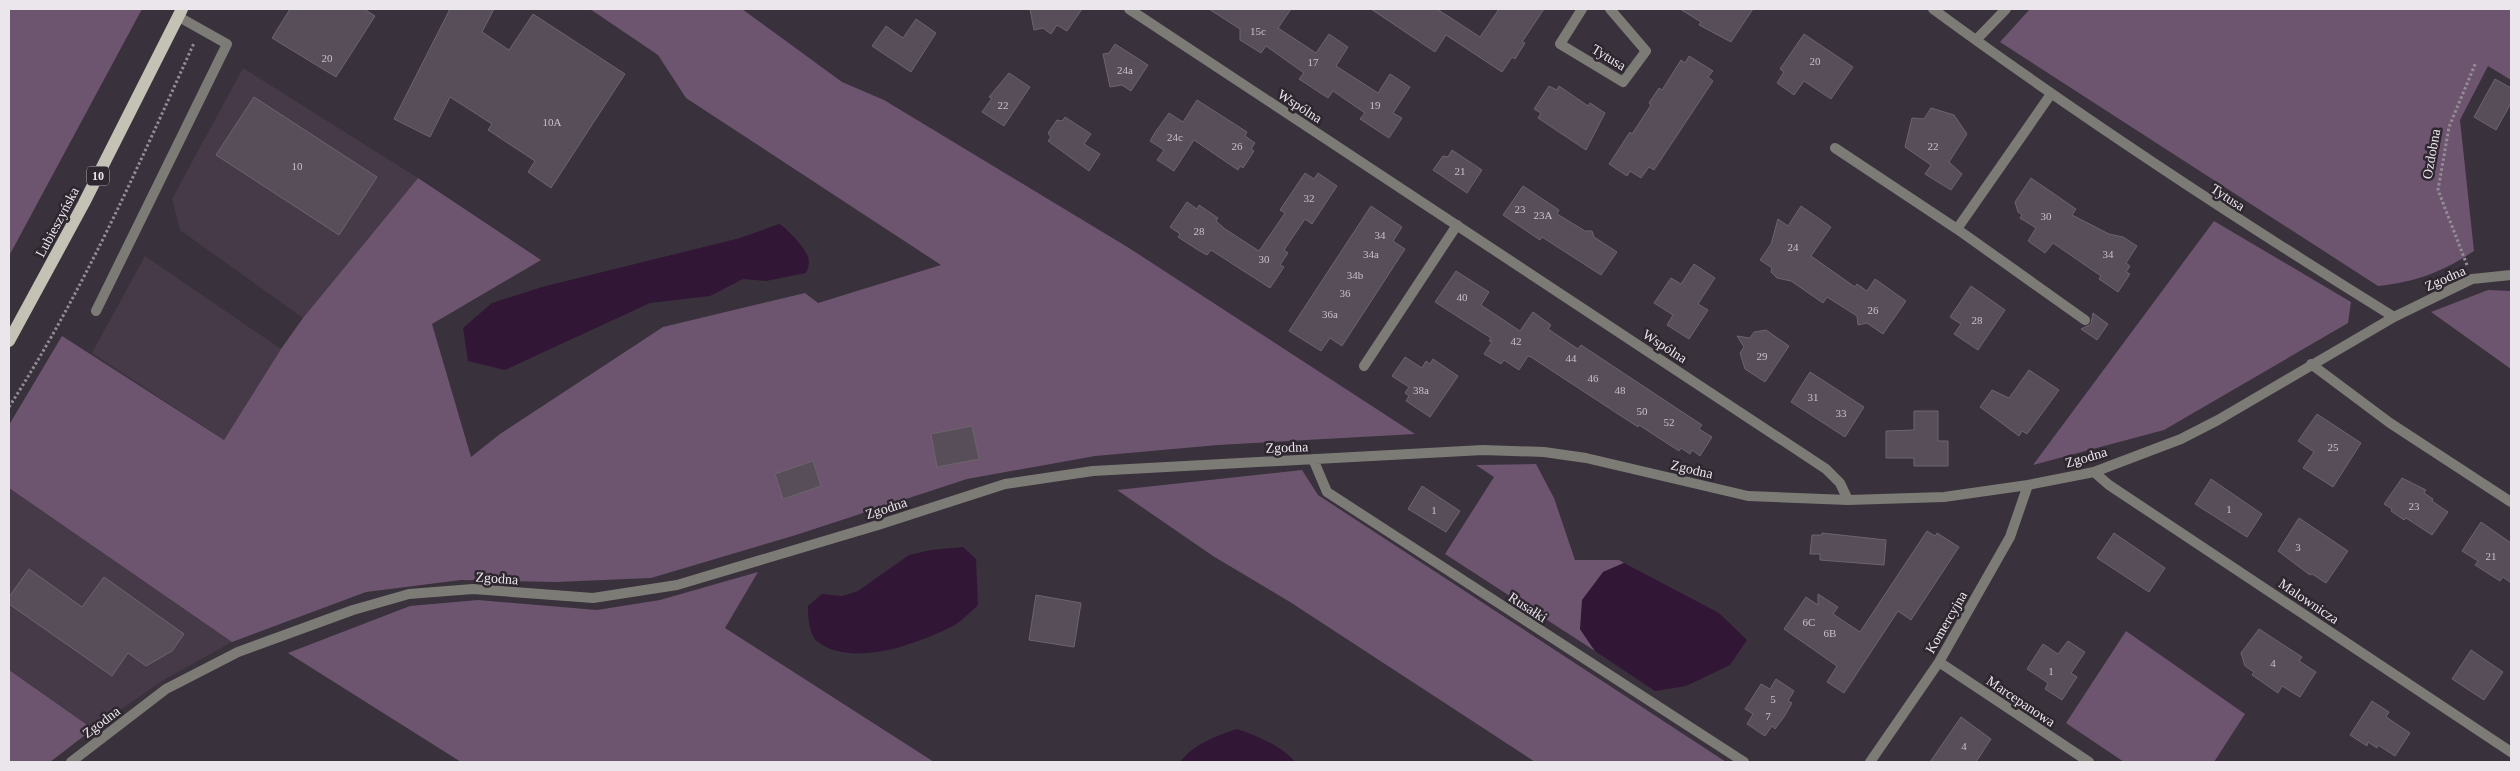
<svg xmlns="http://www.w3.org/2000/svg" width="2520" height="771" font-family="Georgia,serif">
<rect width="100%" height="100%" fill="#39313b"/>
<!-- built -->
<path fill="#463a48" d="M243 68 418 178 303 318 180 230 172 199Z
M145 256 281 349 224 440 92 353Z
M9 488 232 642 162 681 93 729 9 670Z"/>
<!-- green -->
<path fill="#6d5570" d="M9 9H142L9 256Z
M590 9H742L842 82 884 100 1129 248 1415 434 1218 445 1095 456 967 479 796 535 651 578 556 582 461 580 366 592 232 642 9 488V425L62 336 224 440 281 349 303 318 418 178 541 260 432 324 471 457 500 434 663 327 805 293 818 303 941 265 686 98 658 55Z
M2030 9H2511V80L2488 66 2460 120 2474 251C2442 272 2416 282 2378 286L2000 42Z
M2214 221 2351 302 2348 323 2164 430 2033 465Z
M2488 290 2511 291V369L2431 312Z
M1536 464 1554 498 1575 560H1619L1624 563 1603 572 1580 629 1595 651 1445 554 1494 477 1476 465Z
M1302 470 1318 495 1726 762H1535L1290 602 1213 556 1117 490Z
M758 572 725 628 934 762H461L288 653 410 606 478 600 597 610 660 600Z
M2126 631 2245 714 2214 762H2124L2066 723Z
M9 670 93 729 50 762H9Z"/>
<!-- water -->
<path fill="#311735" d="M779 224C786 227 806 249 808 257 810 263 808 269 806 273L766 281 743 279 710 296 650 303 505 370 468 361 463 328 492 303 542 287 740 238Z
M963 547 976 559 978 605C970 612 961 622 951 627 917 644 852 668 818 642 809 635 808 617 808 606L822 594 842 596 858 591 909 555 931 550Z
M1624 563 1719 613 1747 640 1730 665 1686 686 1655 691 1595 651 1580 629 1582 600 1603 572Z
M1237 729C1257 736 1282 746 1295 762H1180C1194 744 1216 736 1237 729Z"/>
<!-- building -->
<path fill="#574e59" stroke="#6d646f" d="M290 9H364L375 16 336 77 272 38Z
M450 9H494L482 32 509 50 533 14 625 74 551 188 528 172 535 161 488 130 492 124 450 97 430 137 394 119Z
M1030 9H1082L1067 31 1057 25 1051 34 1043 28 1034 30Z
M1209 9H1291L1278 28 1316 53 1329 34 1348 47 1336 66 1378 93 1390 74 1410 87 1393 113 1402 118 1389 138 1360 119 1365 113 1333 91 1328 98 1299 79 1304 73 1266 46 1261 53 1240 40V29Z
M1371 9H1437L1480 37 1499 9H1544L1522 42 1525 43 1515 59 1512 57 1502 72 1446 35 1435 52Z
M1680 9H1753L1731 42 1699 25 1701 22Z
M916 19 936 33 911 72 872 46 886 26 903 38Z
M1804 34 1853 67 1831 99 1804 81 1794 95 1777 83 1784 72 1780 69Z
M1115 44 1148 65 1131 91 1122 85 1110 87 1103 54 1109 53Z
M1689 56 1713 71 1708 77 1713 81 1654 170 1649 167 1641 178 1630 171 1627 176 1609 164 1630 132 1632 134 1651 105 1649 103 1659 88 1662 90 1681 60 1685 63Z
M1009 73 1030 87 1004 126 982 112 992 98 989 97Z
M2495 79 2511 88V103L2496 130 2474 117Z
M1549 86 1557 90 1559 86 1588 106 1590 103 1605 113 1586 150 1538 118 1541 113 1534 109Z
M254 97 377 177 339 235 216 155Z
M1197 100 1247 132 1245 136 1255 143 1251 149 1254 151 1243 168 1240 166 1238 170 1194 140 1174 171 1157 160 1164 150 1150 141 1156 131 1169 113 1183 122Z
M1931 108 1954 115 1967 134 1949 162 1962 174 1951 190 1925 174 1931 165 1905 147 1912 118 1924 119Z
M1065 117 1091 134 1084 144 1100 154 1089 171 1048 141 1051 137 1048 133 1057 120 1062 121Z
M1452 150 1482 170 1467 193 1433 170 1443 156 1448 157Z
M1305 173 1314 179 1318 173 1337 186 1312 224 1305 219 1284 250 1288 253 1280 265 1284 267 1270 288 1211 250 1207 255 1198 250 1178 237 1180 234 1170 227 1187 202 1197 209 1199 205 1218 218 1216 221 1225 229 1259 251 1285 213 1280 210Z
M2031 178 2076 209 2072 215 2109 234 2123 237 2137 246 2126 263 2130 266 2126 272 2130 274 2118 292 2099 279 2101 276 2053 243 2045 253 2028 241 2036 228 2020 218 2022 215 2018 212 2015 202Z
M1523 186 1559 210 1557 214 1585 231H1592L1594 237 1617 252 1601 275 1542 237 1540 240 1503 215Z
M1371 206 1402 227 1393 241 1405 249 1342 346 1330 338 1321 351 1289 331Z
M1801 206 1831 227 1811 256 1855 287 1857 284 1867 291 1875 279 1906 301 1883 334 1867 323 1858 325 1857 316 1827 297 1823 303 1791 281 1777 278 1771 272 1772 268 1760 260 1771 244 1778 219 1788 226Z
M1694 264 1715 278 1698 304 1708 310 1689 339 1667 325 1673 315 1654 303 1671 278 1681 284Z
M1456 271 1489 292 1481 305 1520 331 1533 312 1551 325 1548 329 1578 349 1581 345 1702 425 1699 429 1712 437 1700 456 1692 450 1690 454 1681 448 1679 451 1639 425 1638 427 1531 357 1528 356 1519 370 1504 360 1501 364 1484 354 1492 342 1489 341 1491 338 1435 302Z
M1971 286 2005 310 1978 350 1954 334 1961 324 1950 317Z
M2093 313 2108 324 2097 340 2081 329 2091 324Z
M1766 330 1789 346 1765 382 1745 369 1740 353 1744 347 1737 336 1750 338 1754 332Z
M1405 357 1422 368 1426 361 1430 364 1433 359 1458 376 1430 417 1406 401 1409 396 1405 393 1409 387 1392 376Z
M2029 370 2059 390 2027 434 2022 431 2019 436 1980 407 1992 390 2009 398Z
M1810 372 1864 407 1845 437 1791 402Z
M1914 411H1938V441H1948V466H1914V458H1886V431L1914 430Z
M2317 414 2361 443 2333 487 2303 468 2314 452 2298 441Z
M972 426 979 459 937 467 931 434Z
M813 461 821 486 783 499 775 474Z
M2402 478 2426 490 2424 493 2433 499 2432 501 2448 512 2432 535 2406 518 2404 520 2391 511 2392 509 2384 504Z
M2211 479 2262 514 2247 537 2195 504Z
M1422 486 1460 511 1446 532 1408 509Z
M2299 518 2348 551 2326 583 2312 574 2310 575 2278 551Z
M2481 522 2511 543V583L2503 577 2500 581 2475 565 2478 561 2462 551Z
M1927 531 1935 536 1937 533 1959 547 1911 620 1898 611 1844 693 1827 682 1837 666 1784 629 1806 597 1818 605V594L1838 607 1833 614 1860 632Z
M1822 533 1886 540 1884 565 1820 560V554H1810L1812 535H1822Z
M2114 533 2165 568 2149 592 2097 558Z
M29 569 82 607 104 577 184 634 172 651 146 666 128 653 112 676 9 604V597Z
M1036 595 1081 603 1074 647 1029 640Z
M2259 629 2302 657 2299 661 2316 672 2300 697 2282 686 2278 693 2252 675 2254 672 2245 666 2241 653Z
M2068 641 2085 652 2071 673 2077 677 2062 700 2045 689 2048 683 2027 669 2043 644 2058 654Z
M2471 650 2503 672 2484 700 2452 679Z
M1776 679 1794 691 1788 701 1792 703 1784 717 1775 729 1772 726 1765 736 1747 724 1753 714 1745 709 1761 684 1770 689Z
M2372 701 2389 712 2386 717 2410 733 2395 756 2378 745 2377 748 2368 742 2367 746 2350 735Z
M1961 717 1991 739 1976 762H1930Z"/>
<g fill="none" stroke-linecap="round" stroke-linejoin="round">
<!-- path -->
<path stroke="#948d95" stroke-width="3" stroke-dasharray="2.5 2.5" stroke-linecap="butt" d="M2467 265 2438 190 2449 127 2476 62
M9 407C83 292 138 167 194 43"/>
<!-- service -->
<path stroke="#7c7b75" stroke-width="10" d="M1582 9 1560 44 1623 82 1646 51 1610 9
M2051 94 1957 229 2085 320
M1835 148 1957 229
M96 311 227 44 179 17
M1364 366 1457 225"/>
<!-- minor -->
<path stroke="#7c7b75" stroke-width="10" d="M1129 9 1826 469 1840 483 1848 500
M1933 9C2083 119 2236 219 2394 317
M1976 40 2006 9
M2311 364 2390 423 2511 502
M1313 459 1327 492 1744 762
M2094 472 2109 485 2511 752
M1939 662 2089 762
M71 762 166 689 238 652 353 610 409 594 473 589 593 598 677 585 878 525 1005 484 1093 471 1483 450 1544 452 1586 458 1748 496 1848 500 1944 497 2028 485 2094 472 2181 439 2218 420 2394 317 2472 279 2511 275
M1870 762 1939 662 2010 537 2028 485"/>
<!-- primary -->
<path stroke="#c4c2b5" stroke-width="12" d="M9 341 84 203 182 9"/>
</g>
<g text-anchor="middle" stroke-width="5" stroke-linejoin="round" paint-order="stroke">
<!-- number labels -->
<g font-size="11" fill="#c6c0c7">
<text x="1258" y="35">15c</text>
<text x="327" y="62">20</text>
<text x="1815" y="65">20</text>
<text x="1313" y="66">17</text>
<text x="1125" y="74">24a</text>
<text x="1003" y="109">22</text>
<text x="1375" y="109">19</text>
<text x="552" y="126">10A</text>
<text x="1175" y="141">24c</text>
<text x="1237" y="150">26</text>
<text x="1933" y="150">22</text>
<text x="297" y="170">10</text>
<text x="1460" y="175">21</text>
<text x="1309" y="202">32</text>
<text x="1520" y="213">23</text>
<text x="1543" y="219">23A</text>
<text x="2046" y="220">30</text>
<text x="1199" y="235">28</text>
<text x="1380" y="239">34</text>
<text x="1793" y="251">24</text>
<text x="1371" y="258">34a</text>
<text x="2108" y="258">34</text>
<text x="1264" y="263">30</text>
<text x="1355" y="279">34b</text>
<text x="1345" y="297">36</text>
<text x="1462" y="301">40</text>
<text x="1873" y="314">26</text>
<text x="1330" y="318">36a</text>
<text x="1977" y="324">28</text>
<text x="1516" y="345">42</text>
<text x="1762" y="360">29</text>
<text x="1571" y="362">44</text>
<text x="1593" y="382">46</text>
<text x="1421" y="394">38a</text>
<text x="1620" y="394">48</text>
<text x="1813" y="401">31</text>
<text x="1642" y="415">50</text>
<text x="1841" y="417">33</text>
<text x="1669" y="426">52</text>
<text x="2333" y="451">25</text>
<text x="2414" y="510">23</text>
<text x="2229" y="513">1</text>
<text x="1434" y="514">1</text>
<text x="2298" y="551">3</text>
<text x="2491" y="560">21</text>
<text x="1809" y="626">6C</text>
<text x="1830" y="637">6B</text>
<text x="2273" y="667">4</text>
<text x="2051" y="675">1</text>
<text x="1773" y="703">5</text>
<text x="1768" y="720">7</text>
<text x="1964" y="750">4</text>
</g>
<!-- shield labels -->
<rect fill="#2f2730" stroke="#b3adb4" stroke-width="1" x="87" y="166.5" width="22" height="19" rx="4"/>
<g font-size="12" font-weight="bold" fill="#ebe6ec">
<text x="98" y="180">10</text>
</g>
<!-- street labels -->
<g font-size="14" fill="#ebe6ec" stroke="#2f2730">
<text transform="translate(1609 57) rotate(31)" y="5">Tytusa</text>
<text transform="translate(1300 106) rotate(33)" y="5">Wspólna</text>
<text transform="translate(2431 154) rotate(-80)" y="5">Ozdobna</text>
<text transform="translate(2228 197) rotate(33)" y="5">Tytusa</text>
<text transform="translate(57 222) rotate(-62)" y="5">Lubieszyńska</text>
<text transform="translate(2445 278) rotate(-24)" y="5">Zgodna</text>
<text transform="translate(1665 346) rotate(33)" y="5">Wspólna</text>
<text transform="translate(1287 447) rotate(-2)" y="5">Zgodna</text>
<text transform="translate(2086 457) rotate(-16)" y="5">Zgodna</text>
<text transform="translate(1692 469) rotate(13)" y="5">Zgodna</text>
<text transform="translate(886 508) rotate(-18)" y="5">Zgodna</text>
<text transform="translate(497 578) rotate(4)" y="5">Zgodna</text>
<text transform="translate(2309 601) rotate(34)" y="5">Malownicza</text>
<text transform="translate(1528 607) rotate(33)" y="5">Rusałki</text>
<text transform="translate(1946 622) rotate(-60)" y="5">Komercyjna</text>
<text transform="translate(2021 701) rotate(34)" y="5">Marcepanowa</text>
<text transform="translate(101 722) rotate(-37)" y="5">Zgodna</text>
</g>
</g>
<!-- border -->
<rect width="2520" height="771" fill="none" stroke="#ebe6ec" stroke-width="20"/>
</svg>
